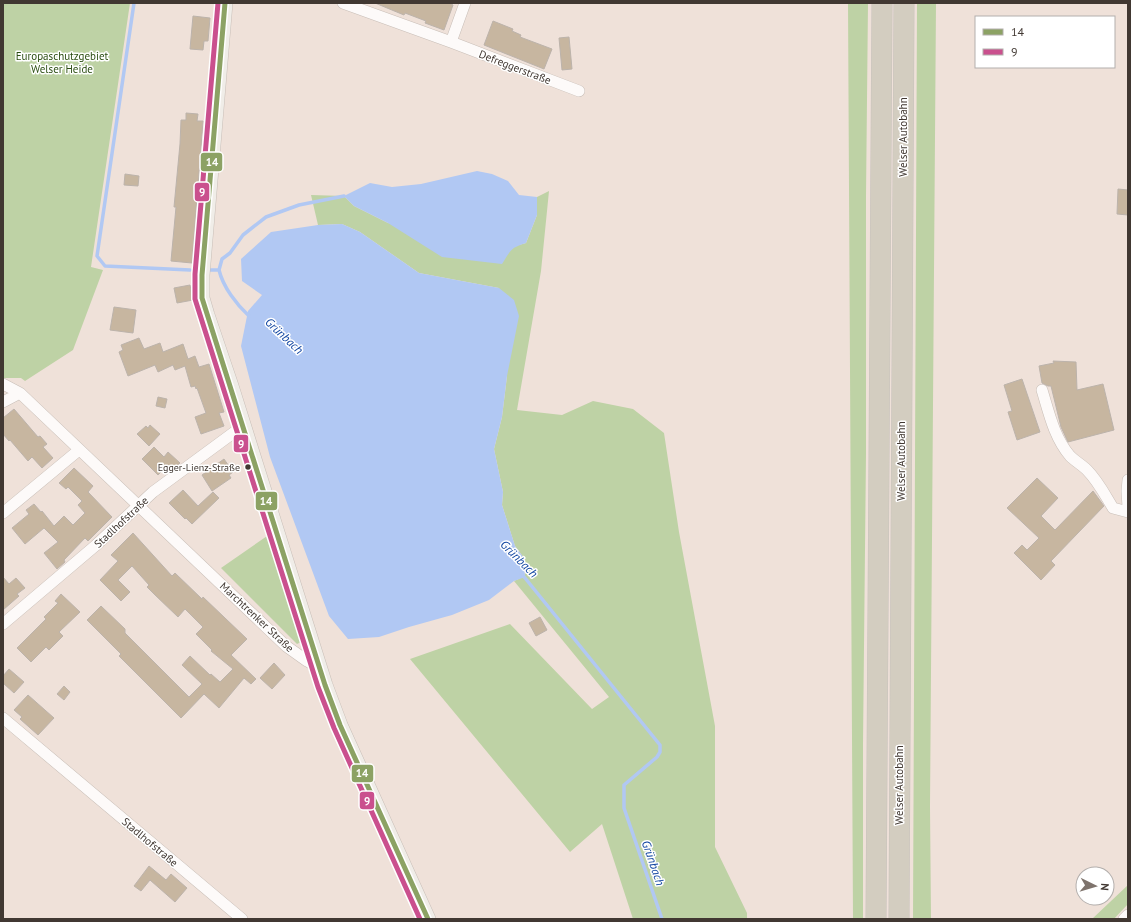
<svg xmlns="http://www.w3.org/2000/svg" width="1131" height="922" font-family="'PT Sans',sans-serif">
<rect width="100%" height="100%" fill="#efe1d9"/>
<!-- green -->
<path fill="#bed2a5" d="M3 3H130L91 267 103 270 73 350 25 381 21 378H3Z
M848 3H868L866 196V453L863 744V919H853Z
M917 3H936L930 807 931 919H913Z
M549 191 541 271 517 410 562 415 593 401 633 409 664 433 679 532 715 726V847L747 913V919H633L602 824 570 852 410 659 510 624 592 709 609 697 514 581 525 576 524 558 515 546 502 505 503 492 494 449 502 417 507 376 499 288 419 273 360 232 342 224 318 225 311 195 344 196 354 206 388 223 511 249 515 246 526 243 537 215V197Z
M270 534 303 641 297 644 221 568Z
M1128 885V904L1114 919H1092Z"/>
<!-- water -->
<path fill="#b1c8f3" d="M477 171 492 174 508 181 519 195 537 197V215L526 243C510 248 511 250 502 264L442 257 388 223 354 206 344 196 370 183 392 187 421 184Z
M342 224 360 232 419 273 499 288 514 300 519 316 507 376 502 417 494 449 503 492 502 505 515 546 524 558 525 577 514 581 489 600 452 615 409 627 379 637 348 639 329 616 270 457 241 346 248 311 262 295 242 281 241 259 271 232 318 225Z"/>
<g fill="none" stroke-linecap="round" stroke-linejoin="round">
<!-- stream -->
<path stroke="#b1c8f3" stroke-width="3.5" d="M134 3 97 256 105 266 190 270
M209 270H219C223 287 237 305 249 316
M219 270 222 259 230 253 243 235 266 217 299 205 344 196
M521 573 660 745V752L657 757 624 785V808L662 919"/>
</g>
<!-- building -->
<path fill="#c7b6a0" stroke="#bcb3ab" d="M375 3H449L453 5 444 30 425 23 426 21 405 13 404 15Z
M193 16 210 18 208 41H204L203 50 190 49Z
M493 21 513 29 512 31 521 35 520 37 552 49 544 69 484 45Z
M569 37 572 69 562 70 559 38Z
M186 113 198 114 197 121H203L192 263 171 261 176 207H174L180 144 181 120H186Z
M125 174 139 176 138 186 124 185Z
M1118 189 1128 190V215L1117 214Z
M190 285 193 300 177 303 174 288Z
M114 307 136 310 133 333 110 330Z
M139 338 144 349 160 343 163 352 183 344 188 359 195 356 199 367 209 364 224 412 219 413 224 426 201 434 195 417 206 413 197 388 196 389 195 386 191 387 185 366 175 370 173 365 158 372 155 365 128 376 119 352 123 350 121 345Z
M1053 361 1076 362 1077 390 1103 384 1114 430 1068 442 1061 427 1051 386H1048L1042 383 1039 366 1054 363Z
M1022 379 1040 432 1017 440 1008 412 1012 411 1004 385Z
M158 397 167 399 165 408 156 406Z
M14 409 38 437 40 436 47 444 43 447 53 458 42 468 32 457 28 461 10 440 9 441 3 434V418Z
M150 425 160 434 149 446 137 434 146 426 148 428Z
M154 447 164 457 168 452 180 463 173 469 168 465 158 475 142 459Z
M224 459 233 472 229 475 231 478 212 491 202 475Z
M74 468 93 486 88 492 112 517 88 541 85 538 64 560 65 562 57 569 44 553 58 542 44 528 25 544 12 528 29 514 26 510 34 504 41 512 42 511 54 526 64 516 73 525 85 513 78 505 82 501 68 487 66 489 59 483Z
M1037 478 1058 498 1041 516 1055 530 1093 491 1104 506 1051 561 1055 565 1041 580 1014 553 1022 545 1027 550 1039 538 1007 508Z
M183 490 198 506 213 492 219 498 192 524 186 518 185 519 169 503Z
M133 533 172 576 175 573 202 599 203 597 247 639 231 655 256 679 251 684 244 678 219 708 204 694 181 718 119 656 121 654 87 620 101 606 125 629V633L189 697 202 684 182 665 190 656 210 675 211 674 220 682 233 669 211 651 212 650 196 634 203 627 185 609 178 617 154 594 147 587 149 585 132 566 118 580 130 592 121 601 100 580 118 561 111 555Z
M3 577 9 584 16 578 25 588 17 594 19 596 3 610Z
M61 594 80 612 59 632 63 636 49 650 46 647 31 662 17 648 46 619 44 617 58 603 55 601Z
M540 617 547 630 536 636 529 623Z
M274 663 285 675 272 689 260 678Z
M9 669 24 682 14 693 3 683V676Z
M64 686 70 692 64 700 57 694Z
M28 695 54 718 38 735 20 719 22 717 14 710Z
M149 866 166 880 171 874 187 888 175 902 150 880 141 891 134 886Z"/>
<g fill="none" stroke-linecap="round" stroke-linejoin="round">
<!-- street casing -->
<g stroke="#c8beb7" stroke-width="12">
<path id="street" d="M343 3 451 42 579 91
M451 42 465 3
M3 384 20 393 286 646 307 661 320 668
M1042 390C1049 413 1054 437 1070 456 1075 461 1082 465 1087 470 1098 481 1105 495 1113 508L1128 512
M3 402 20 393
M1128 480 1127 491 1128 507
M3 513 79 450
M3 624 95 546 153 492 244 425
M3 718 242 919
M1124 919 1128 915"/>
</g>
<!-- secondary casing -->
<g stroke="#c8beb7" stroke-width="16">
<path id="secondary" d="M225 3 202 275V298L207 315 231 386 325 685 340 725 428 919"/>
</g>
<!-- highway casing -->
<g stroke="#c8c2bd" stroke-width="21">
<path id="highway" d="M876 919 882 3
M899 919 904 3"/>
</g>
<!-- street -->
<use href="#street" stroke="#fdfaf9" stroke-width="11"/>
<!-- secondary -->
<use href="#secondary" stroke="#f0ede8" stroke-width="15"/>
<!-- highway -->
<use href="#highway" stroke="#d3cdc0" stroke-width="20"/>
<!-- bus-1 casing -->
<g stroke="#fff" stroke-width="8">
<path id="bus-1" d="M225 3 202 275V298L325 685 340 725 428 919"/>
</g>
<!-- bus-2 casing -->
<g stroke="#fff" stroke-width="8">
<path id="bus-2" d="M218 3 195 274V299L318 687 334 728 420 919"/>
</g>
<!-- bus-1 -->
<use href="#bus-1" stroke="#8ca264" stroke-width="5"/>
<!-- bus-2 -->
<use href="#bus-2" stroke="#ca508e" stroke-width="5"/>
</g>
<!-- markers -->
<circle fill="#413832" stroke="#fff" stroke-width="1.5" cx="248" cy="467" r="3.5"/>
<g text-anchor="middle" stroke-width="3" stroke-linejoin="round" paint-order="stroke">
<!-- bus labels -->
<g font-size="10" fill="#413832" stroke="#fff" text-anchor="end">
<text x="240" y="471">Egger-Lienz-Straße</text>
</g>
<!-- park labels -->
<g font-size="11" fill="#2c4e13" stroke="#fff">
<text x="62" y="60">Europaschutzgebiet<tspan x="62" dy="13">Welser Heide</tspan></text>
</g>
<!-- street labels -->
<g font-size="11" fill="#413832" stroke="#fff">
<text transform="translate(515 67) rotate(21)" y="4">Defreggerstraße</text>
<text transform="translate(903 137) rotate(-90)" y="4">Welser Autobahn</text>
<text transform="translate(901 461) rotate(-90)" y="4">Welser Autobahn</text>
<text transform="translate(121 522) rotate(-43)" y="4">Stadlhofstraße</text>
<text transform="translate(257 617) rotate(43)" y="4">Marchtrenker Straße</text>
<text transform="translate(899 785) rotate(-90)" y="4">Welser Autobahn</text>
<text transform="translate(150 842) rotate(40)" y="4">Stadlhofstraße</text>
</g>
<!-- water labels -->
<g font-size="12" font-style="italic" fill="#1347a2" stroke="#fff">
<text transform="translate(284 336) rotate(43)" y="4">Grünbach</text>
<text transform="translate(519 559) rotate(45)" y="4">Grünbach</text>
<text transform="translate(653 863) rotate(71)" y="4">Grünbach</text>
</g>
</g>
<g stroke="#fff" stroke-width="1.5">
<rect x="200" y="152" width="23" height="20" rx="4" fill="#8ca264"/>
<rect x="194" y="182" width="16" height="20" rx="4" fill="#ca508e"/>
<rect x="233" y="434" width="16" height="19" rx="4" fill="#ca508e"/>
<rect x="255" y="491" width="23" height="20" rx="4" fill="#8ca264"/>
<rect x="351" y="764" width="23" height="19" rx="4" fill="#8ca264"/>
<rect x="359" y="791" width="16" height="19" rx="4" fill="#ca508e"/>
</g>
<g font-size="11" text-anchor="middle" font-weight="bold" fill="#fff">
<text x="212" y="166">14</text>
<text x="202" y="196">9</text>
<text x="241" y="448">9</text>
<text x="266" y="505">14</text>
<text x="362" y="777">14</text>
<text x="367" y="805">9</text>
</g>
<!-- border -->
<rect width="1131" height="922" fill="none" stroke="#413832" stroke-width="8"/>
<!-- legend -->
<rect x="975" y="16" width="140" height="52" fill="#ffffff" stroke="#b3afad"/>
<rect x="983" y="29" width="20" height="6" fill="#8ca264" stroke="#b3afad"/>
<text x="1011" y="36" font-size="12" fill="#413832">14</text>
<rect x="983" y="49" width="20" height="6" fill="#ca508e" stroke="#b3afad"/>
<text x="1011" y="56" font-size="12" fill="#413832">9</text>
<!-- north arrow -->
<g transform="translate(1095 886) rotate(95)"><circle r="19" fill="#ffffff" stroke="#b3afad"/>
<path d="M0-3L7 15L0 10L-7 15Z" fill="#7e736c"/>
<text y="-6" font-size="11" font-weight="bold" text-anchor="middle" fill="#413832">N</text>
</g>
</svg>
